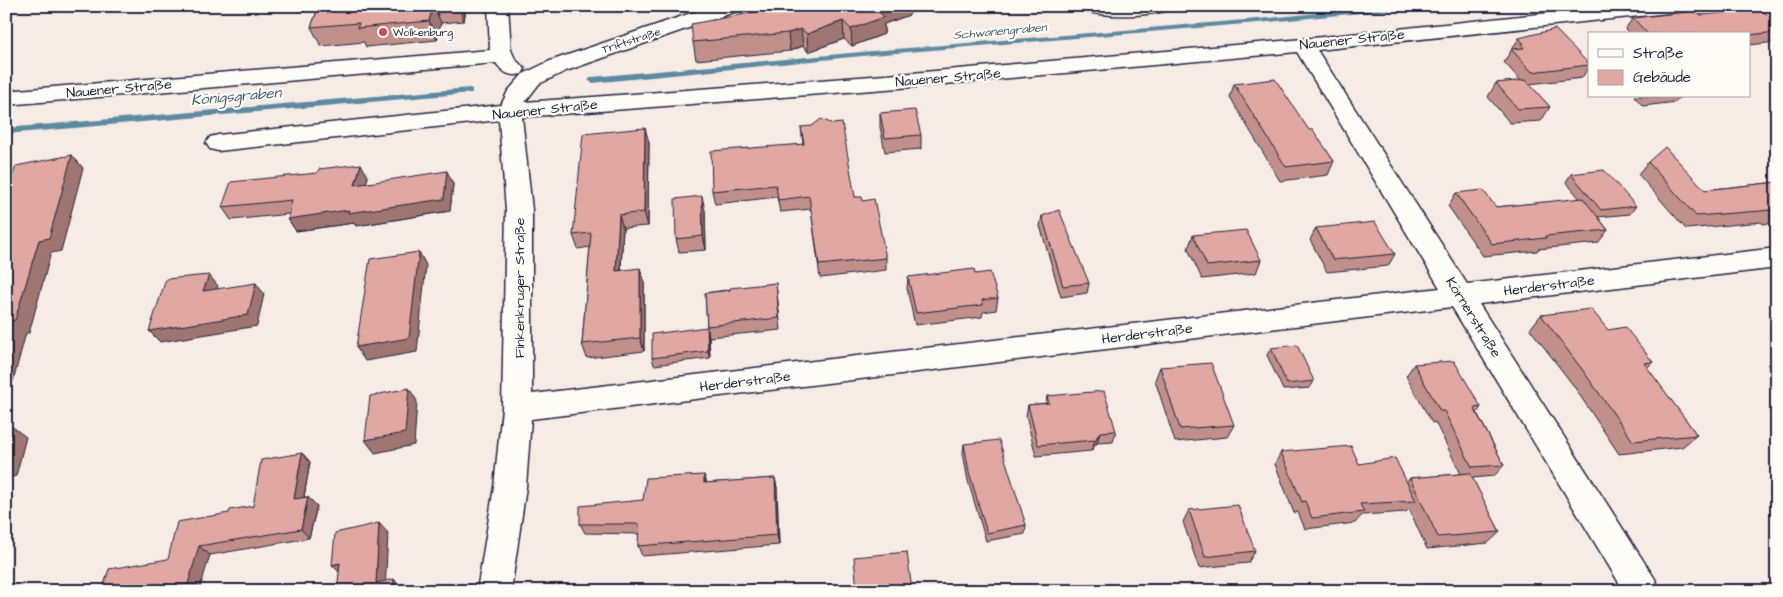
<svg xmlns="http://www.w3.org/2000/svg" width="1783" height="597" font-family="'Architects Daughter',sans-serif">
<rect width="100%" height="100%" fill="#f7ebe6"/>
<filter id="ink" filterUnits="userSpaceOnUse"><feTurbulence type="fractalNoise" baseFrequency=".02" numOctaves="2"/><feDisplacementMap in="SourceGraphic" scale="10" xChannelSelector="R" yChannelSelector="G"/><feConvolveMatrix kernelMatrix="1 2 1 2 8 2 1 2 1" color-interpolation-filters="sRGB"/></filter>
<g filter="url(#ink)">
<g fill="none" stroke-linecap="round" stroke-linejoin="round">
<!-- stream -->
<path fill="#5d8aa1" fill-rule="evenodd" d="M1386 6H1415L1411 8 1269 22 872 55 592 83 588 80 592 77 872 51 1269 18Z
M469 88 472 89V93L6 134V128Z"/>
<!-- minor casing -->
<g stroke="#22223b" stroke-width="3">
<path id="minor" d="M488 6H508L511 50 515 59 525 69 522 74C510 77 503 73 496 63L6 105V91L490 50Z
M712 6H743L740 10 566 71 539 84 525 102 912 73 1303 39 1615 6H1688L1685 10 1678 12 1317 50 1467 284 1777 248V268L1479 304 1655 579 1660 591H1624L1452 307 531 419 526 487 511 591H477L494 487 502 408 506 210 499 120 218 151 210 149 206 143 210 137 218 135 501 105 508 91 523 74 550 61ZM1297 52 1440 288 532 394V210L522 117 912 87Z
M1076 6H1172L1169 10C1142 17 1106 17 1079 10Z"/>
</g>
<!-- minor -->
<use href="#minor" fill="#fdfcf7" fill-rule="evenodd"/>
</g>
<!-- wall -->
<path fill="#c2908b" stroke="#22223b" d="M319 6H466V9L464 21 441 23 437 40 366 47 364 42 321 46 311 27Z
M788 6H916L909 15 884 24V34L852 46 844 39 808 52 803 46 790 51 696 60 693 42Z
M1700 15 1777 22V42L1749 45V34H1630L1625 29 1633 18Z
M1519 38 1589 64V66L1582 78 1529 84 1550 107 1541 121 1510 123 1488 97 1496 83 1521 81 1504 62Z
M1234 84 1309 130 1334 161 1328 175 1280 181 1230 97Z
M1634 96H1680L1676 102 1643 106Z
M880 113 921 135V149L885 152 880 127Z
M801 127 855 197 863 201 886 258V270L820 278 811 209 780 212 777 197 715 204 712 191 803 144Z
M649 142 648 226 623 228 621 270 644 282V351L587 358 582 344 590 247 578 249 573 235Z
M1648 162 1705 190 1777 182V222L1763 224 1761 222 1686 229 1638 174Z
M1571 174 1636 206 1630 214 1598 217 1608 230 1598 243 1538 249 1537 251 1483 256 1448 206 1456 193 1496 207 1580 199 1566 182Z
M368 177 366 183 453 184 450 211 356 226 354 223 296 231 288 219 289 214 231 220 222 207Z
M705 210 706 250 679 252 676 239Z
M1042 216 1089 283 1087 293 1061 297 1040 226Z
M1316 228 1395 254 1388 266 1327 272 1310 240Z
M1193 235 1261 260 1256 273 1202 279 1188 249Z
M975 274 998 298 996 310 983 312 982 317 915 325 907 289 908 277Z
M776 283 781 330 709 337 710 358 654 365 652 358 707 327 705 293Z
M1541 315 1653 362 1647 368 1697 435 1682 447 1619 454 1573 385 1530 329Z
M1271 348 1314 381 1310 388 1283 390 1267 355Z
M1777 357V376L1768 365Z
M1414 364 1481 407 1477 413 1504 465 1494 476 1472 478 1500 532 1488 543 1427 549 1409 509 1406 512 1362 515 1355 523 1305 529 1298 512 1294 513 1275 464 1281 452 1359 464 1406 482 1410 478 1461 474 1435 422 1432 423 1406 376Z
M1160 367 1234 425 1227 437 1175 442 1155 380Z
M1047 396 1116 431 1113 442 1097 443 1091 451 1036 456 1026 416 1028 405 1046 403Z
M964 444 1026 525 1025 534 986 541 968 481 963 453Z
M302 453 310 462 304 497H308L317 506 309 538 210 555 168 559 229 513 253 506Z
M704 475 707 483 775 478 777 488 779 545 642 556 638 546 639 534 585 533 580 524 643 500Z
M1189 510 1255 551 1248 563 1199 568 1183 522Z"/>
<!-- shaded-wall -->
<path fill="#9e7571" stroke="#22223b" d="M433 6H434L441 23 437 40 429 21Z
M458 6H466L464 21Z
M885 6H916L909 15 884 24V34L852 46 851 29 876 9Z
M843 21 844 39 808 52 807 34Z
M801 29 803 46 790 51 788 33Z
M645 128 649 142 648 226 644 212Z
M72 155 83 168 61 251 51 253 29 333H26L9 396 6 397V343L12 321 39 240Z
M361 164 368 177 362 197 355 185Z
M447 171 453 184 450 211 356 226 354 223 296 231 288 219Z
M702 196 705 210 706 250 703 236Z
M619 215 623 228 620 284 616 271Z
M419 252 426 265 417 352 365 361 356 347Z
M640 268 644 282V351L640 338Z
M209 275 218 286 212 302 203 291Z
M256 283 264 294 257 326 160 342 149 331Z
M708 330 709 337 710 358 708 351Z
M409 388 417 401 414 445 375 453 365 440Z
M10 425 26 437 16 476 6 479V439Z
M1100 432 1097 443 1091 451 1095 440Z
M302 453 310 462 302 508 294 499Z
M704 475 707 485 704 483Z
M775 478 777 488 779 545 777 535Z
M308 497 317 506 309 538 301 529Z
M379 523 388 533 385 591 376 583Z
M199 546 210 555 199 591H150Z
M340 563 342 575 332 565Z
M394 579 403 589V591H393Z"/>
<!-- building -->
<path fill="#e1a7a2" stroke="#22223b" d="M319 6H433L429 21 357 28 359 23 311 27Z
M788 6H885L876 9 884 17 851 29 843 21 807 34 801 29 788 33 693 42 691 24Z
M1761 10 1777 22V32L1749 35V34H1648L1633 18 1695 11 1700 15Z
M1555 29 1589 64V65L1532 72 1511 49 1524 48 1521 44H1524L1519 38Z
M1275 79 1309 130H1313L1334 161 1286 167 1234 84Z
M1526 80 1550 107 1518 109 1496 83Z
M915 110 921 135 885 138 880 113Z
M821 119 833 124 842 123 855 197H862L863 201 874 199 886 258 819 265 809 196 778 200 776 185 712 191 711 151 804 144 801 127 812 126Z
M645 128 644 212 619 215 616 271 640 268V338L582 344 591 233 573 235 583 134Z
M1665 147 1705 190 1777 182V211H1775L1773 210 1696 216 1648 162Z
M72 155 49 238 39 240 15 320 12 321 6 343V194L16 166Z
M361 164 355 185 447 171 444 199 348 213 349 210 288 219 292 200 222 207 231 182 317 173 319 169Z
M1604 170 1636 206 1601 210 1571 174Z
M1483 190 1496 207 1583 198 1608 230 1545 236 1546 238 1492 244 1456 193Z
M702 196 703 236 676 239 675 199Z
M1059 210 1089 283 1063 286 1042 216Z
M1375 222 1395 254 1333 260 1316 228Z
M1246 230 1261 260 1207 266 1193 235Z
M419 252 409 338 356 347 370 259Z
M974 269 975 274 990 272 998 298 982 300 983 305 916 313 908 277Z
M209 275 203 291 256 283 248 315 149 331 166 279Z
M776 283 779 318 707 326 705 293 730 290V288Z
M1591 309 1608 330 1625 327 1653 362 1644 363 1697 435 1633 441 1584 372 1541 315Z
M707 327 708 351 652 358V334Z
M1297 345 1314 381 1287 384 1271 348Z
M1454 361 1481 407 1474 408 1504 465 1472 467 1444 411H1440L1414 364Z
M1211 363 1234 425 1180 429 1160 367Z
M409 388 405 433 365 440 370 396Z
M1104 391 1116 431 1100 432 1095 440 1038 445 1028 405 1049 403 1047 396Z
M10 425 6 439V426Z
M999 440 1026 525 987 533 969 472 964 444Z
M1351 446 1359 464 1395 458 1416 501 1360 504 1364 512 1312 518 1305 501 1302 502 1281 452Z
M302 453 294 499 308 497 301 529 199 546 188 584 150 591H102L109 569 168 559 177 522 229 513 230 510 253 506 261 460Z
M1470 473 1500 532 1438 537 1410 478Z
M704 475V483L775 478 777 535 638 546 639 524H580V506L643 500 646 478Z
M1238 505 1255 551 1205 557 1189 510Z
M379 523 376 583 394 579 393 591H337L340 563 332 565 335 533Z
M907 552 912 591H857L854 557Z
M1569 585 1572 591H1517Z"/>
</g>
<!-- markers -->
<circle fill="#d1495b" stroke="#fdfcf7" stroke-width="2" cx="383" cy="32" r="5"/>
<g text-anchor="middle" stroke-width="4.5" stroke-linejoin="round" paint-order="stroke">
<!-- far-poi labels -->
<g font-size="11" fill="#22223b" stroke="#fdfcf7" text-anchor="start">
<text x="393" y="36">Wolkenburg</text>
</g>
<!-- far-street labels -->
<g font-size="11" fill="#22223b" stroke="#fdfcf7">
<text transform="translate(631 40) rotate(-18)" y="4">Triftstraße</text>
</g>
<!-- far-water labels -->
<g font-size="12" font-style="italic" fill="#40566e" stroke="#fdfcf7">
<text transform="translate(1000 31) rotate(-5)" y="4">Schwanengraben</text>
</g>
<!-- street labels -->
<g font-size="14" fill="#22223b" stroke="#fdfcf7">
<text transform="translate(1352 39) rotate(-6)" y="5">Nauener Straße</text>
<text transform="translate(948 77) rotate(-5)" y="5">Nauener Straße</text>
<text transform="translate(119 88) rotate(-5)" y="5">Nauener Straße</text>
<text transform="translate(545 109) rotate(-6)" y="5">Nauener Straße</text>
<text transform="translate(1549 285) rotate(-7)" y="5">Herderstraße</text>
<text transform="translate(519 288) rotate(-90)" y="5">Finkenkruger Straße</text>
<text transform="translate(1474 317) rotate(58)" y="5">Körnerstraße</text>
<text transform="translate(1147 333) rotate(-7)" y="5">Herderstraße</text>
<text transform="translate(745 381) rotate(-7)" y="5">Herderstraße</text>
</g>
<!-- water labels -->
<g font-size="15" font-style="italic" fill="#40566e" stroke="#fdfcf7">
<text transform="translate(236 96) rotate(-5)" y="5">Königsgraben</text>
</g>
</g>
<!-- margin -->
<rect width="1783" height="597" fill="none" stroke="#fdfcf7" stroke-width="25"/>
<rect x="12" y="12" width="1758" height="572" fill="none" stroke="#22223b" stroke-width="2" filter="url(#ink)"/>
<!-- legend -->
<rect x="1588" y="32" width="162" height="65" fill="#fdfcf7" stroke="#a5a5ac"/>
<rect x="1598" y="49" width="25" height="8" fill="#fdfcf7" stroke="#a5a5ac"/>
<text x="1633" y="58" font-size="15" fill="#22223b">Straße</text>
<rect x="1598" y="70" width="25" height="15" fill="#e1a7a2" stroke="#a5a5ac"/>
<text x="1633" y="82" font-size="15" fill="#22223b">Gebäude</text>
</svg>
